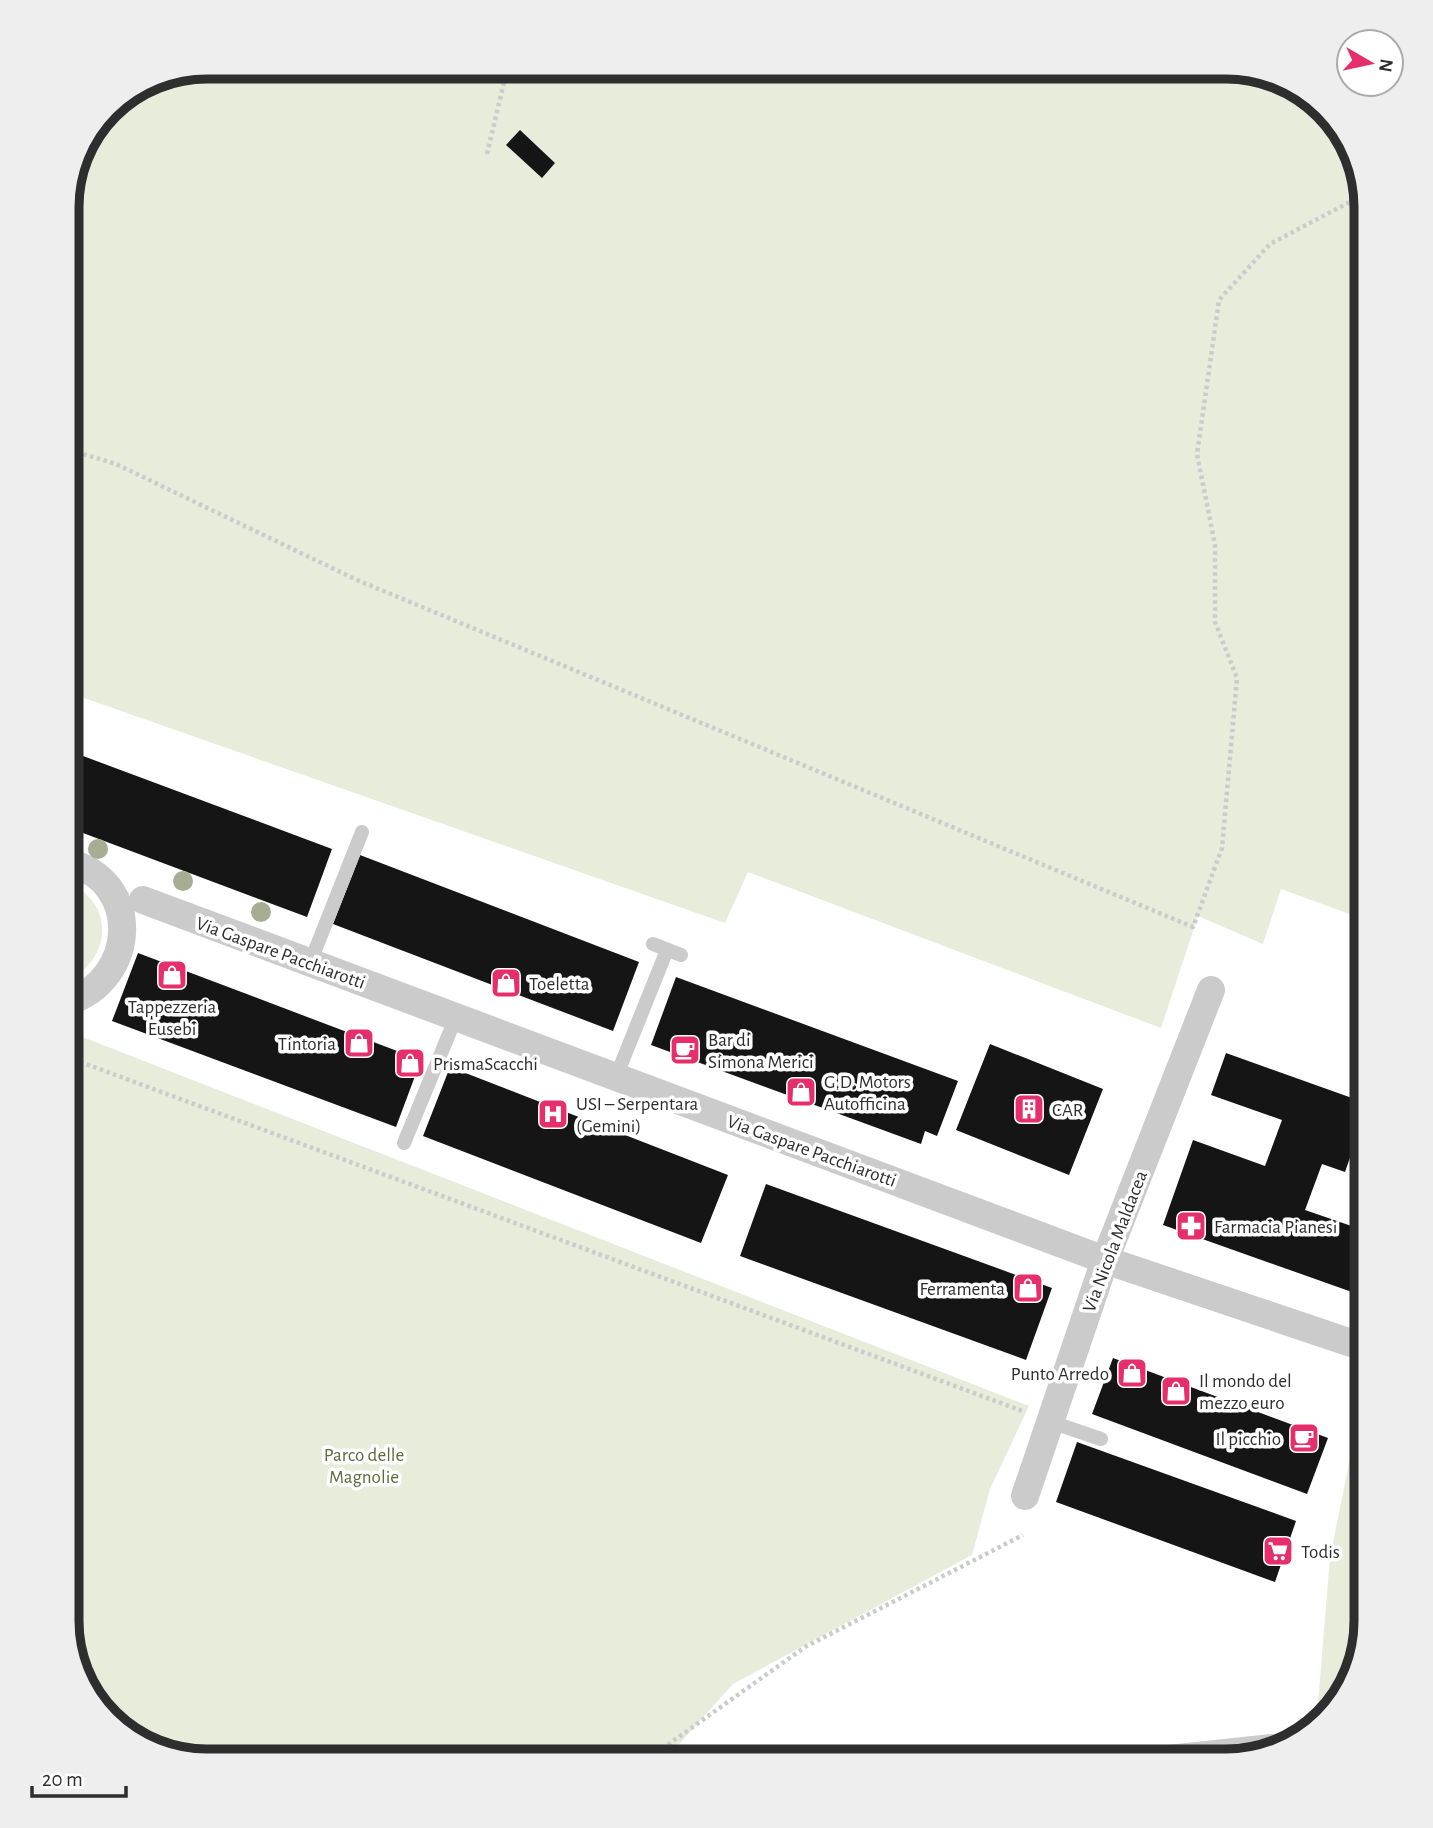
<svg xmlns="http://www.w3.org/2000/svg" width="1433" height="1828" font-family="'Alegreya Sans',sans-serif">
<rect width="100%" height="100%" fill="#fff"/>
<!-- green -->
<path fill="#e8ecdb" d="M206 67H1235L1297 85 1343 129 1366 206V920L1281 889 1263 944 1198 916 1161 1028 748 872 725 923 67 692V197L81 145 114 101 153 77Z
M67 882C116 903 112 959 67 981Z
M67 1031 1029 1406 990 1489 972 1555 733 1684 664 1761H206L137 1743 90 1699 67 1622Z
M1360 1409 1366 1412V1622L1348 1691 1325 1716H1317L1330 1557Z"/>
<!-- building -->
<path fill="#151515" d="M520 130 555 163 542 178 506 145Z
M67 750 332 849 307 917 67 827Z
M360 855 639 962 613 1031 333 924Z
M138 953 421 1060 396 1127 112 1021Z
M676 977 958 1081 937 1136 925 1131 921 1144 651 1045Z
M990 1044 1103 1089 1069 1175 956 1130Z
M1226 1053 1366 1103V1150L1354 1146 1345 1172 1322 1164 1305 1210 1366 1231V1297L1163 1225 1193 1140 1265 1166 1282 1120 1211 1095Z
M450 1067 728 1175 701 1243 423 1136Z
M766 1184 1052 1288 1026 1360 740 1256Z
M1113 1358 1328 1438 1307 1494 1092 1414Z
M1077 1442 1296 1521 1275 1582 1056 1502Z"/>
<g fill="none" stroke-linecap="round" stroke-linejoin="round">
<!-- path -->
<path stroke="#cbcbcb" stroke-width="4.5" stroke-dasharray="3.5 3.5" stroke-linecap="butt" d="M487 154 505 78 500 67
M67 467 83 454 116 464 357 580 1193 927 1222 848 1237 678 1215 622V545L1197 454 1219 300 1270 244 1363 195
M67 1057 1025 1412
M645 1761 805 1647 1023 1535"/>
<!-- lane -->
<path stroke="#cbcbcb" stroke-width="14" d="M653 944 681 955
M310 963 362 832
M616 1077 667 950
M404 1143 456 1017
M1048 1421 1101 1439"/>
<!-- street -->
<path stroke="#cbcbcb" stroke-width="28" d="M143 900 1105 1260 1366 1348
M67 1002C138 980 143 880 67 862
M1025 1496 1105 1260 1211 990
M1150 1761 1272 1748"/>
</g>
<!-- trees -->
<g fill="#a6ad93">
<circle cx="98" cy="849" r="10"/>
<circle cx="183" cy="881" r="10"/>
<circle cx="261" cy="912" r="10"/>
</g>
<!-- icons -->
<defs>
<g id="shop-square" transform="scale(1.575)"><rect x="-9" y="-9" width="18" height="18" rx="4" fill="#e72e6c" stroke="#fff"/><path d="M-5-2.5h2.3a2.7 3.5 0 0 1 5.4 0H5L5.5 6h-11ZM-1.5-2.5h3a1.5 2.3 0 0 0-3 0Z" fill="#fff"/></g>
<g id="cafe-square" transform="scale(1.575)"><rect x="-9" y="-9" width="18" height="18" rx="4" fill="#e72e6c" stroke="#fff"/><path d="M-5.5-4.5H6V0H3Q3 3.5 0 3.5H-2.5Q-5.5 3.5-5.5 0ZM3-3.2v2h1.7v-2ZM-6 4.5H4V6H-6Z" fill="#fff"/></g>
<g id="building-square" transform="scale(1.575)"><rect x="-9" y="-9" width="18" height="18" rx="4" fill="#e72e6c" stroke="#fff"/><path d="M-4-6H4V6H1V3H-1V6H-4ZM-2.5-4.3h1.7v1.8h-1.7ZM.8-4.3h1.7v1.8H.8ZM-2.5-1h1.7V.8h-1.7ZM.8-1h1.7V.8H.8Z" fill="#fff"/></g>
<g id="hospital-square" transform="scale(1.575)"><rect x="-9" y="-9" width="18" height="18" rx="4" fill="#e72e6c" stroke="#fff"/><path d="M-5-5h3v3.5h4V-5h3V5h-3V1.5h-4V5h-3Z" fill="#fff"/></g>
<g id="pharmacy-square" transform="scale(1.575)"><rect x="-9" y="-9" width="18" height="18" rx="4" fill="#e72e6c" stroke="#fff"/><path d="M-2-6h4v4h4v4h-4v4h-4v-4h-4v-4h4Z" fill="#fff"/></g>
<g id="supermarket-square" transform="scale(1.575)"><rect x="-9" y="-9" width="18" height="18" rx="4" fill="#e72e6c" stroke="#fff"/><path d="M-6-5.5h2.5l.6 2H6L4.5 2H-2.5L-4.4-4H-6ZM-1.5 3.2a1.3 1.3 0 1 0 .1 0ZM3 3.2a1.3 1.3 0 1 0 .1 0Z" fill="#fff"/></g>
</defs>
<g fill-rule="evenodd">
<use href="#shop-square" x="172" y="975"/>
<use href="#shop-square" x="506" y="983"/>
<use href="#shop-square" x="359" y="1043"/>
<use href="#cafe-square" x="685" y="1050"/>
<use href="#shop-square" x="410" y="1063"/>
<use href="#shop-square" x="801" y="1092"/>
<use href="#building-square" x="1029" y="1109"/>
<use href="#hospital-square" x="553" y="1114"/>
<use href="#pharmacy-square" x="1191" y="1226"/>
<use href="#shop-square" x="1028" y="1288"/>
<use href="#shop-square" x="1132" y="1373"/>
<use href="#shop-square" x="1176" y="1391"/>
<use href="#cafe-square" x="1304" y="1438"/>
<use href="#supermarket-square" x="1278" y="1551"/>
</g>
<g text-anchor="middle" stroke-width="7" stroke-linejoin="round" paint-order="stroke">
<!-- street labels -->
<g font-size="19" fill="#2e2e2e" stroke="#fff">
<text transform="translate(281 952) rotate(20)" y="7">Via Gaspare Pacchiarotti</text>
<text transform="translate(812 1150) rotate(20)" y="7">Via Gaspare Pacchiarotti</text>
<text transform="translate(1114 1241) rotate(-69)" y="7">Via Nicola Maldacea</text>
</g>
<!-- poi labels -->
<g font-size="19" fill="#2e2e2e" stroke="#fff" text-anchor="start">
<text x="529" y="990">Toeletta</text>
<text x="172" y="1013" text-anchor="middle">Tappezzeria<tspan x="172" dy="22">Eusebi</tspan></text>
<text x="708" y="1046">Bar di<tspan x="708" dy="22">Simona Merici</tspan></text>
<text x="336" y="1050" text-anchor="end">Tintoria</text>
<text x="433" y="1070">PrismaScacchi</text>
<text x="824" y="1088">G.D. Motors<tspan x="824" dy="22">Autofficina</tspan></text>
<text x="576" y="1110">USI – Serpentara<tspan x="576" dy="22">(Gemini)</tspan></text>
<text x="1052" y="1116">CAR</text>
<text x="1214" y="1233">Farmacia Pianesi</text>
<text x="1005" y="1295" text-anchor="end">Ferramenta</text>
<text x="1109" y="1380" text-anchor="end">Punto Arredo</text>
<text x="1199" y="1387">Il mondo del<tspan x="1199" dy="22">mezzo euro</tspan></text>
<text x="1281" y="1445" text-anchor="end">Il picchio</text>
<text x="1301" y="1558">Todis</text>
</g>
<!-- park labels -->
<g font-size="19" fill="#5d6a3b" stroke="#fff">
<text x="364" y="1461">Parco delle<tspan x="364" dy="22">Magnolie</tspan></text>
</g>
</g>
<!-- crop -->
<path d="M0 0H1433V1828H0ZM207 79H1226A128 128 0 0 1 1354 207V1621A128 128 0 0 1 1226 1749H207A128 128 0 0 1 79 1621V207A128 128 0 0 1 207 79Z" fill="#eee" fill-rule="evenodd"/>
<path fill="none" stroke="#2e2e2e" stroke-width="9" d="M207 79H1226A128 128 0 0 1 1354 207V1621A128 128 0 0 1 1226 1749H207A128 128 0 0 1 79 1621V207A128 128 0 0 1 207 79Z"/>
<!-- north arrow -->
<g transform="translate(1370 63) rotate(99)"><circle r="33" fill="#ffffff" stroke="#ababab" stroke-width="2"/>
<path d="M0-5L12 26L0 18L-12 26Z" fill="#e72e6c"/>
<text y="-10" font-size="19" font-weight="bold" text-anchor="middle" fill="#2e2e2e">N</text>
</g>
<!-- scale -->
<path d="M32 1786v10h94v-10" fill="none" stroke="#2e2e2e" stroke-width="3.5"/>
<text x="42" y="1786" font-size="21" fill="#2e2e2e" stroke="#ffffff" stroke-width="5" paint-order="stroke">20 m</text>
</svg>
